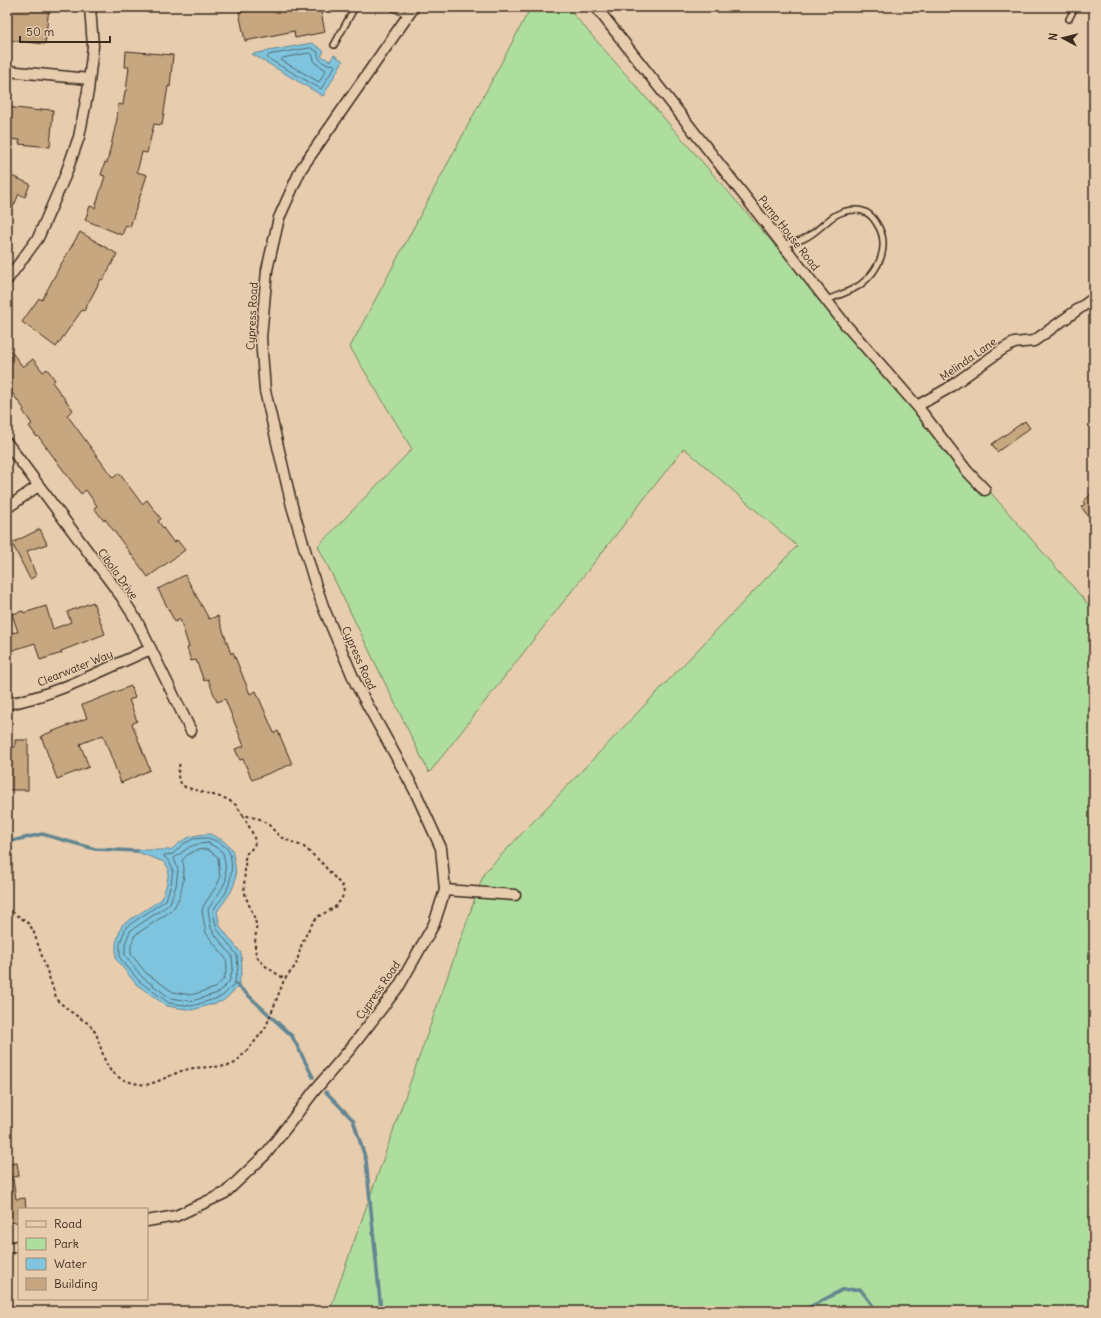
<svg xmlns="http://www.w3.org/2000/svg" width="1101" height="1318" font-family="Delius,sans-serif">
<rect width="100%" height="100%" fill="#e7ccae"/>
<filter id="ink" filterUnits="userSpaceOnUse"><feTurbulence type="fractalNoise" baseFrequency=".025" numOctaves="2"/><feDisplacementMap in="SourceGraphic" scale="8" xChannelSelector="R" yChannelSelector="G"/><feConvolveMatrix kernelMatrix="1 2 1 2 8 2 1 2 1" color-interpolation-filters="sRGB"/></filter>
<g filter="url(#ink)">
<!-- green -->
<path fill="#aede9d" stroke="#74845e" d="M531 7H567L1094 611V1311H335L331 1307 484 873 797 546 684 448 429 773 318 546 412 449 350 347Z"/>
<!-- water -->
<path fill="#7ec4df" stroke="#638692" d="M312 43 324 51 321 56 330 61 334 55 343 61 323 96 252 54Z
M210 834 222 840 232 849C234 859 237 871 235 881 233 892 223 902 217 912L220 926 241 953 242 969 238 987 223 1001 192 1010 167 1006 136 984 116 959V943L122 925 162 899 167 883 169 869 164 862 132 850H171C186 837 190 835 210 834Z"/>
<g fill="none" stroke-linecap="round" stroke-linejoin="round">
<!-- shore -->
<path stroke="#56686b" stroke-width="1" d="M311 48 318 52C317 60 325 66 333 64L335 66 321 89 267 58 269 55Z
M310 53 312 54 315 63 326 70 319 82 281 60 283 58Z
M208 838C215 840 226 845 229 852 234 863 231 883 225 894 221 900 215 905 213 912L217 929 237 955 238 968 234 985 221 997 192 1006 169 1003 139 981 120 958V943L126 927 166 900 171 884 173 869 168 860 164 857V855L173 854 183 844 193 839Z
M208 843 217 848 223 853 225 863 226 880 221 890 208 909 211 928 213 932 232 956 233 968 229 982 218 993 192 1001 170 998 142 977 125 955V944L130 931 167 906 170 903 176 886 178 870 174 858C189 848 189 844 208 843Z
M207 849 218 857 220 879 216 887 204 905 202 911 206 933 226 959 227 967 224 979 215 988 191 995 173 992 146 973 131 954V945L135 935 171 911C180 902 184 882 184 869 184 866 183 863 182 860 190 852 196 849 207 849Z"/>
<!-- stream -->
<path stroke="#638692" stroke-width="3.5" d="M7 842 42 834 95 849 137 851
M236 984 292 1036 313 1077
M326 1092 353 1120 366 1160 381 1311
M802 1311 842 1290 860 1289 877 1311"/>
</g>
<!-- building -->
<path fill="#c7a780" stroke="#3b2a1e" d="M7 7 25 9V7H49L45 44 7 40Z
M265 7H320L325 32 295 38 294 31 245 41 239 12Z
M126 51 173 55 170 87 168 86 162 125 154 124 147 153 142 152 137 172 147 175 130 227 126 225 122 235 85 220 90 206 95 208 105 176 101 175 105 162 107 163 117 119 118 104 123 105 125 91H126L129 67H125Z
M7 107 41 111V109L53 110 50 147 19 144 20 140 7 139Z
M7 174 30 184 25 197 19 194 7 221Z
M80 232 117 254 103 280 101 279 84 311 82 310 56 347 22 322 39 298 42 300 60 266Z
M7 346 23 367 33 359 43 372 47 369 55 380 52 382 73 410 67 415 113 478 119 473 142 504 147 500 161 519 158 521 174 543 177 540 185 550 148 577 105 519 104 521 94 508 97 506 86 490 81 494 38 436 37 437 29 426 32 424 23 411 24 409 7 386Z
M1025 421 1030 428 997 452 992 444Z
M1094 491V523L1081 507 1085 504 1083 502Z
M40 529 47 544 27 551 36 576 30 579 12 543Z
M185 575 209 619 218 616 231 654 233 652 250 694 256 691 274 733 278 731 292 764 252 780 243 759 240 760 235 749 244 746 225 699 217 702 208 679 204 681 196 660 191 661 187 648 189 647 180 619 175 622 158 589Z
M93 602 105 634 61 651 62 653 40 660 35 643 7 652V633L18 632 12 614 23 611 24 613 46 606 53 629 71 622 67 612Z
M131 686 135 698 129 700 137 721 132 724 150 770 121 783 103 735 80 744 89 767 57 779 41 736 87 718 82 705Z
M15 740H28V790H7V747H15Z
M17 1163 19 1176 7 1178V1164Z
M13 1179 16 1199 25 1198 26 1209H19V1222L7 1223V1180Z"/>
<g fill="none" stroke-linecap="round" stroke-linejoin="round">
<!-- lane casing -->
<g stroke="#3b2a1e" stroke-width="8">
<path id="lane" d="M392 7 408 15
M1069 19 1075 7
M334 45 355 7
M783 244C789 243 797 242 803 239 824 230 829 210 856 210 866 210 872 215 877 224 891 246 879 271 860 285 852 291 836 296 827 300"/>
</g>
<!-- street casing -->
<g stroke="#3b2a1e" stroke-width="13">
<path id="street" d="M596 7 845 324 917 406 967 471 985 490
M7 71 89 79
M7 280 38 238 65 176 79 137 88 91 93 46 90 7
M917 406 947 389 1003 349 1014 343 1034 341 1094 298
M7 443 121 596 137 621 191 731
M7 508 38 486
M7 704C57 695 104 669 151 649
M445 890 515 895
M147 1221 176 1216 225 1193 266 1154 315 1090 351 1048 399 986 434 924 445 890 441 848 414 789 356 684 324 609 314 580 292 506 265 391 261 338 267 270 279 218 301 169 414 7
M7 1248 19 1246"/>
</g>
<!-- path -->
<path stroke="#3b2a1e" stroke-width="2" stroke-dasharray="3 3" stroke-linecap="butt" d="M243 815C246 822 258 839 254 846 251 850 247 852 245 856 246 869 243 881 245 893 247 904 255 914 256 925 257 937 252 947 258 958 264 967 276 973 285 979
M7 908 28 923 33 930 57 1000 71 1012 89 1024 96 1033 105 1061 110 1070 121 1079 133 1083 146 1085 156 1082 181 1071 193 1068 228 1066 235 1063 252 1045 266 1027 284 980 296 965 302 943 310 927 317 917 334 908 340 901 344 894 343 887 320 861 304 847 280 837 269 825 260 819 243 815 236 805 227 799 185 787C175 779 178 773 180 762"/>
<!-- lane -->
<use href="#lane" stroke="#e7ccae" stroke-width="5"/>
<!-- street -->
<use href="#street" stroke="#e7ccae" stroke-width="10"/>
</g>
</g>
<g text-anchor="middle" stroke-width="3" stroke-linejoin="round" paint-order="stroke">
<!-- street labels -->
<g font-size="11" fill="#3b2a1e" stroke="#e7ccae">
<text transform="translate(789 233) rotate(52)" y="4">Pump House Road</text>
<text transform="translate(252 316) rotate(-87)" y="4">Cypress Road</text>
<text transform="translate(968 359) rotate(-35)" y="4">Melinda Lane</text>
<text transform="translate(118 574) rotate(54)" y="4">Cibola Drive</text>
<text transform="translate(359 658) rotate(66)" y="4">Cypress Road</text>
<text transform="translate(75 668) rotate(-22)" y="4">Clearwater Way</text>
<text transform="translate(378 990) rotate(-55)" y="4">Cypress Road</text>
</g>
</g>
<!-- margin -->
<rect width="1101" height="1318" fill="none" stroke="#e7ccae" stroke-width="24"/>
<rect x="12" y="12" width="1077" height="1294" fill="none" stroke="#3b2a1e" stroke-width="1.5" filter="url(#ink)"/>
<!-- legend -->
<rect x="18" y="1208" width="130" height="92" fill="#e7ccae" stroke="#a28b74"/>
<rect x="26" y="1221" width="20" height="6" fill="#e7ccae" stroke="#a28b74"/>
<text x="54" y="1228" font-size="12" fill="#3b2a1e">Road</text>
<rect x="26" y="1238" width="20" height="12" fill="#aede9d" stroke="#a28b74"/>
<text x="54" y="1248" font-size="12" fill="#3b2a1e">Park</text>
<rect x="26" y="1258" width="20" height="12" fill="#7ec4df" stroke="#a28b74"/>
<text x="54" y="1268" font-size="12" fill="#3b2a1e">Water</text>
<rect x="26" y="1278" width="20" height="12" fill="#c7a780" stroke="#a28b74"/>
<text x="54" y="1288" font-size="12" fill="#3b2a1e">Building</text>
<!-- north arrow -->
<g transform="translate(1063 38) rotate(277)" stroke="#e7ccae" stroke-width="3" paint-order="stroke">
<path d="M0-3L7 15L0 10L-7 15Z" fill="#3b2a1e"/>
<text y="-6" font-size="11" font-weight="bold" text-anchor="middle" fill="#3b2a1e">N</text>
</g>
<!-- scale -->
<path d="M20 36v6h90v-6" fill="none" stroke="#3b2a1e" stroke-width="2"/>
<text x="26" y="36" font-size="12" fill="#3b2a1e" stroke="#e7ccae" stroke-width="3" paint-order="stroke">50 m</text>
</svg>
